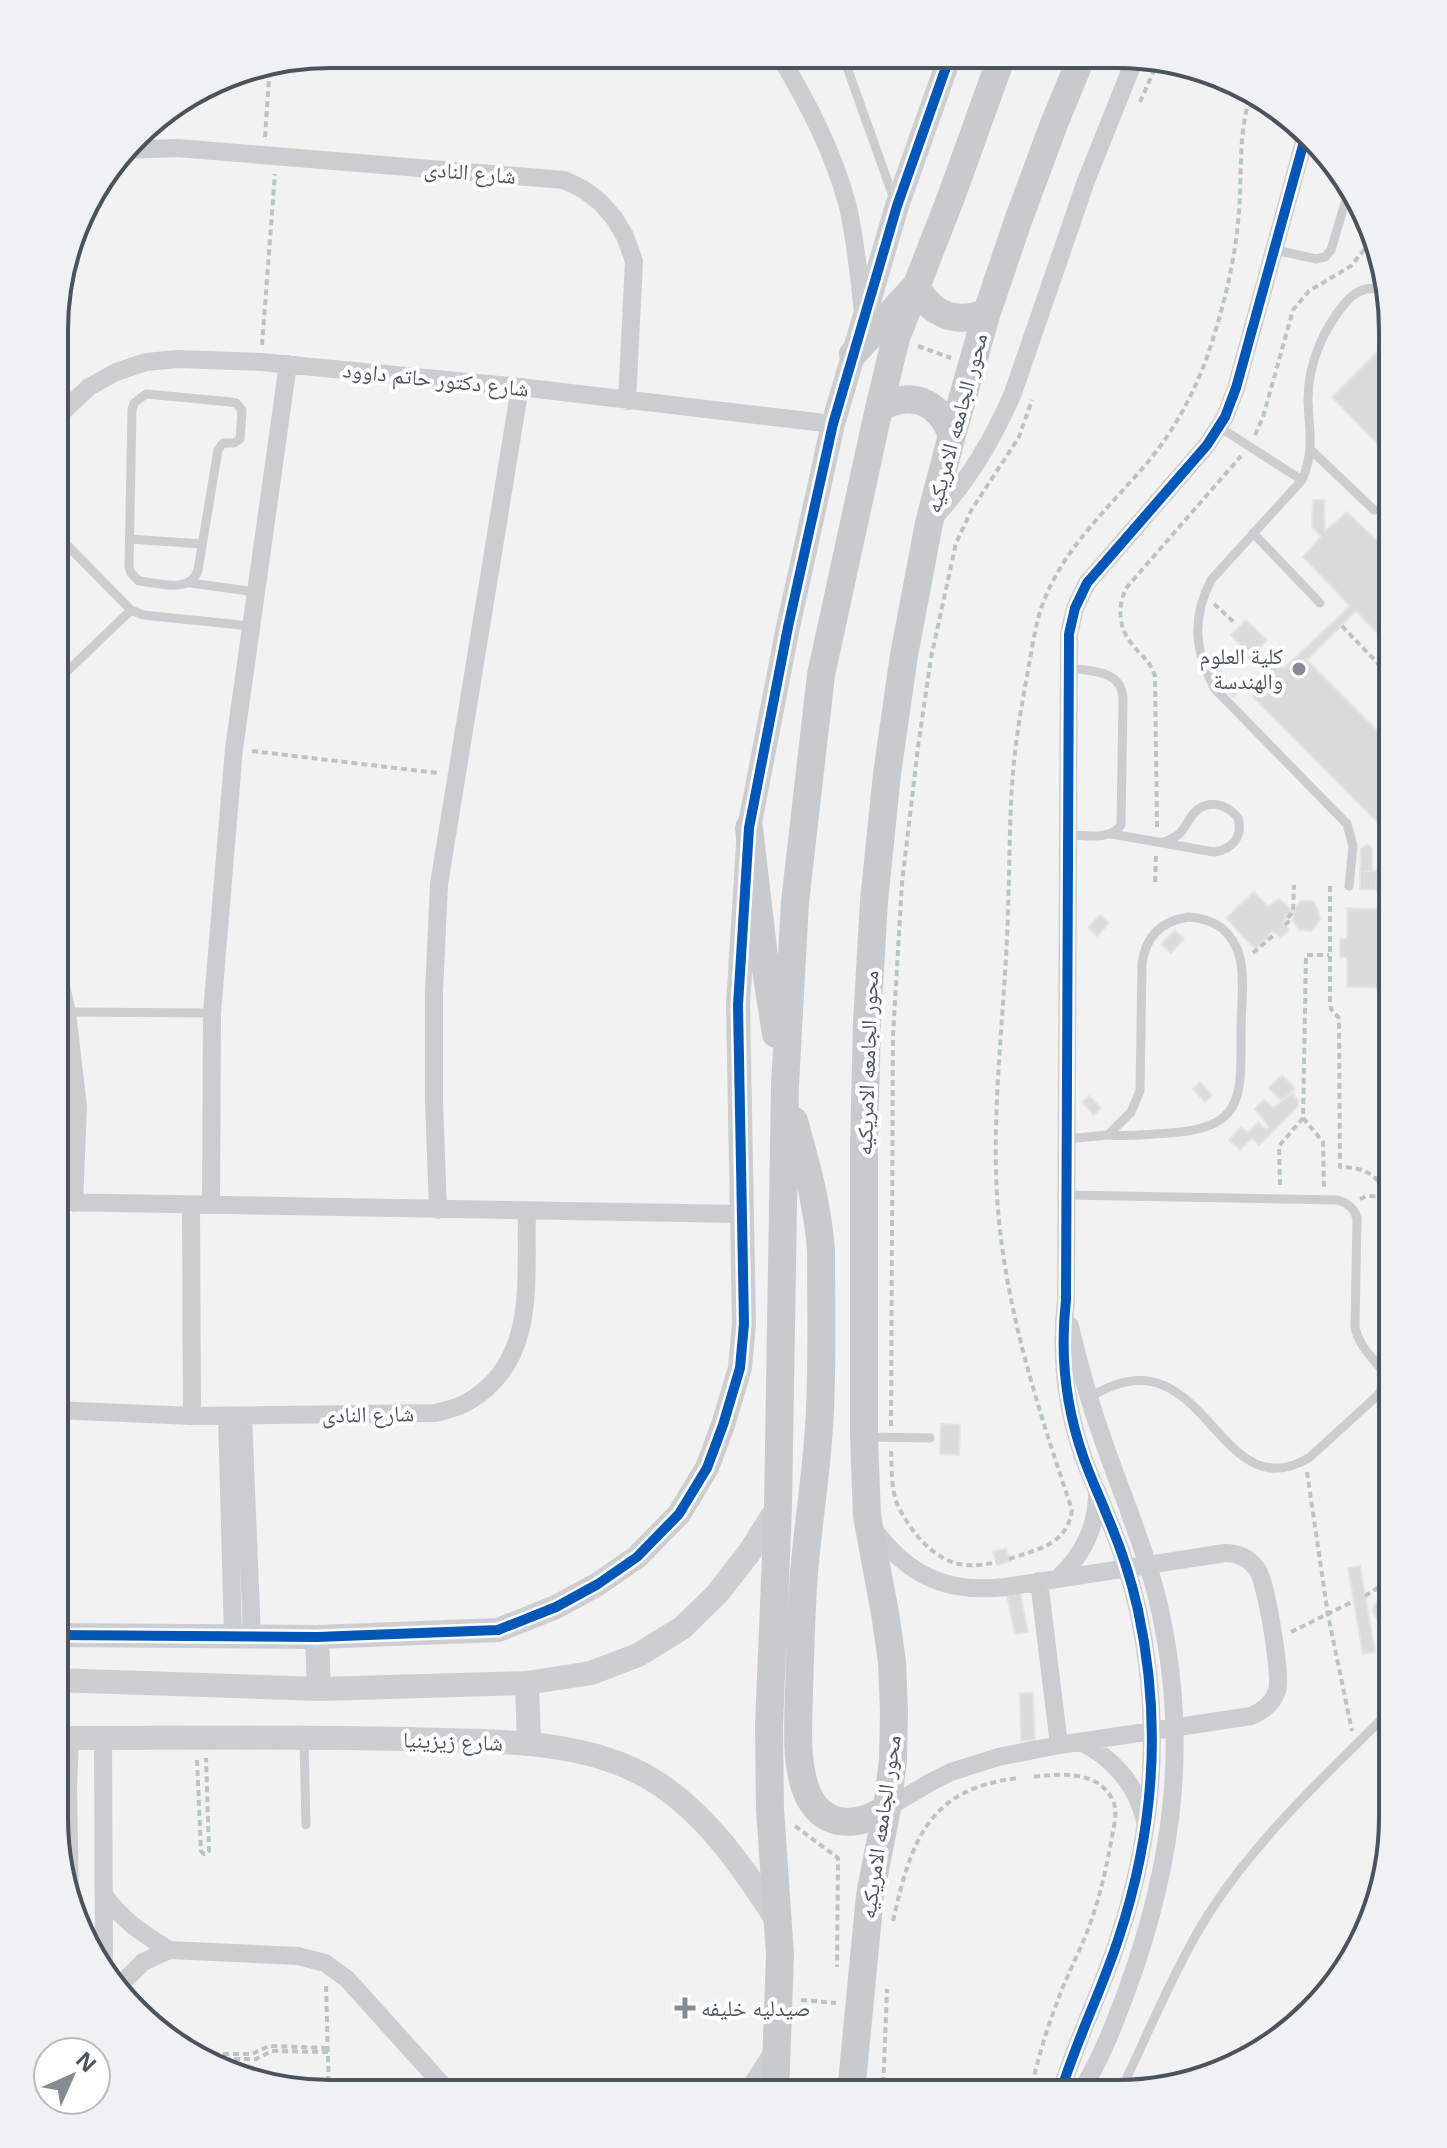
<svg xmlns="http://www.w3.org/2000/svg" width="1447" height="2148" font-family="'Noto Sans','Noto Naskh Arabic',sans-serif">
<rect width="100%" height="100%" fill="#f2f2f2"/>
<!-- building -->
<path fill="#dbdbdc" stroke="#e3e4e5" stroke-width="2" d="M1393 336V353L1386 360 1393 366V460L1332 397Z
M1313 500H1324L1325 531 1347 512 1393 556V649L1356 611 1307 660 1392 745 1393 744V838L1253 697 1273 678 1265 669 1274 660 1283 669 1350 606 1303 557 1321 536 1312 527Z
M1246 620 1267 640 1251 656 1231 635Z
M1240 678 1246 685 1233 697 1227 690Z
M1367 844 1372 849V871H1360L1361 849Z
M1360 871H1377L1376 890 1360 889Z
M1254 892 1268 907 1279 898 1293 912 1282 922 1289 930 1280 938 1273 931 1255 949 1226 918Z
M1301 901H1313L1318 910 1320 920 1312 931 1299 930 1293 921 1294 910Z
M1347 908 1393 910V1172H1389L1390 1153 1384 1152V1119H1389L1390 1011 1386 1012V988L1347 987V957H1340V939H1347Z
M1100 915 1109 923 1097 936 1088 928Z
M1175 930 1184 939 1171 953 1161 944Z
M65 1056 73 1091 55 1092V1058Z
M1282 1075 1295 1088 1282 1101 1269 1088Z
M1200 1082 1212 1095 1205 1102 1193 1089Z
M1292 1093 1298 1100V1106L1259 1145 1252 1138 1240 1150 1229 1140 1241 1127 1248 1133 1258 1122 1266 1130 1269 1127 1255 1109 1264 1099 1273 1108Z
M1089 1096 1101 1108 1094 1115 1082 1102Z
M55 1120H72L73 1160 65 1161V1176L55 1177Z
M941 1424 960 1425 959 1455 940 1454Z
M1006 1548 1010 1561 998 1565 993 1552Z
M1360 1566 1375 1652 1363 1654 1348 1568Z
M1020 1592 1028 1632 1015 1634 1007 1595Z
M1373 1610a10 10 0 1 1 20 0a10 10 0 1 1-20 0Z
M1020 1693H1033L1035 1740 1021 1741Z"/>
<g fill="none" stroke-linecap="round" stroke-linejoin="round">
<!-- path -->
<path stroke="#bac5c2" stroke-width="4" stroke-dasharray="6 4" stroke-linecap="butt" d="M1140 102 1159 59
M265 137 270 64
M262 345 275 174
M918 346 951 358
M1255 435 1263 417 1293 310 1309 291 1351 266 1367 246 1373 228
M1214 604 1234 622
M1342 626 1386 672
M252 751 438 773
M1157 827 1155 676C1149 659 1142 657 1132 644 1118 628 1117 605 1127 587L1241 456
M1155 882 1156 856
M1330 886V1002L1331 1009 1339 1018 1340 1167C1363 1167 1379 1174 1386 1197
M1285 925 1288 922 1286 920 1293 912 1294 885
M1253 953 1275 934
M1303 1118 1323 1142 1324 1188
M1280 1185 1279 1146 1303 1118 1306 955H1329
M1360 1199 1367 1196 1393 1197
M891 1426 893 1036 902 883 918 747 931 658 956 543 972 509 1019 437 1032 400
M891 1451C892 1467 891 1486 896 1501 901 1514 910 1527 919 1538 943 1564 963 1570 997 1562
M1307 1472 1328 1615 1352 1731
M1009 1559C1038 1549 1067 1545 1072 1510 1035 1399 998 1288 996 1169 994 1082 1006 996 1008 909 1010 857 1009 804 1015 753 1018 723 1024 694 1029 664 1033 645 1035 625 1042 606 1062 549 1109 508 1147 463 1173 432 1192 397 1206 360 1221 316 1234 268 1238 222 1243 179 1237 138 1250 97
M1365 1596 1392 1579
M1291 1632 1354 1601
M197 1760 201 1851 204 1854 209 1851 206 1758
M795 1826 838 1858 837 1967
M893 1921C911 1841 928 1788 1019 1778
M326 1986 329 2092
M801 2000 836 2003
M203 2054H252L269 2046 329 2048
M214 2059H256L272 2051 329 2052
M883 2093 887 1989
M1030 2094C1037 2062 1046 2030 1058 2000 1066 1977 1078 1955 1087 1932 1099 1901 1106 1870 1112 1837 1114 1826 1118 1811 1113 1801 1099 1769 1058 1774 1031 1777"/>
<!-- lane -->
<path stroke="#cbcdd0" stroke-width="9" d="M843 56 894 199
M1275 250 1316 259 1325 257 1331 250 1348 193
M146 394 231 402 236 403 242 410 240 439 234 443H223L218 450 198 570C191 594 158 583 139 581L131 573 129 567 132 410 134 403Z
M1219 427 1302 480
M1311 450 1374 510
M1253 533 1320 603
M56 534 131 610 143 615 251 626
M130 539 202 544
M191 583 256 592
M1068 668C1092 671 1123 670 1123 700L1121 825C1110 841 1086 835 1069 835
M56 682 131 610
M1112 834 1214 852C1233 849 1243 837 1238 818 1227 804 1208 798 1194 813 1188 820 1185 828 1179 834 1174 838 1168 840 1162 843
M1349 886 1353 846 1347 824 1215 689C1195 652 1191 619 1211 580L1302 480C1315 449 1309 432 1308 400 1308 364 1323 329 1346 302 1357 290 1370 285 1385 291
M1188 917C1215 918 1233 932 1240 958 1245 981 1241 1008 1241 1032 1241 1096 1245 1128 1169 1133 1149 1134 1128 1137 1108 1135L1131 1112 1140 1091 1142 963C1146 936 1162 921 1188 917Z
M67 1012 212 1013
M1066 1139 1108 1135
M1066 1195 1338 1200C1348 1203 1354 1208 1357 1218L1355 1328C1360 1349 1375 1359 1386 1376L1385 1383 1378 1395 1310 1457C1216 1516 1206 1323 1089 1398
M867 1437 930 1438
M304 1740 306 1825
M1084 2086 1123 2093
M1120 2092C1150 2030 1176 1964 1213 1907 1263 1832 1329 1772 1392 1709"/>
<!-- street -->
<path stroke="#cbcdd0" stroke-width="18" d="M779 55C808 103 834 153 848 207 856 242 859 277 863 312
M125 150 177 148 564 180 583 189 600 202 614 218 625 236 634 261 627 401
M56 418 89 387 116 372 146 362 178 359 261 362 520 387 833 424
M934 518C969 480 993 440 1013 393L1086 181 1136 56
M55 961 67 1012 78 1107 74 1203
M55 1202 741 1214
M191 1205 192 1416
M211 1205 212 1013 234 749 288 364
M438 1210 434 1101V992L439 884 520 387
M1070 1326C1079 1364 1089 1401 1102 1437 1120 1490 1143 1542 1157 1597 1190 1734 1175 1859 1127 1990 1114 2025 1100 2062 1079 2094
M55 1410 192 1416 436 1413C446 1410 457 1408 466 1403 538 1363 525 1282 527 1211
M227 1416 233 1636
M243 1416 252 1636
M872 1527C907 1575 946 1594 1005 1587L1225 1553C1238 1553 1249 1558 1257 1569 1266 1581 1282 1676 1277 1691 1273 1703 1263 1711 1251 1716L1059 1745 998 1757 951 1772 929 1783 887 1808
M1058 1578C1083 1555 1096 1529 1097 1495
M1039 1581 1059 1745
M70 1738 68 1788 70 1897
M103 1738 104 1961
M1081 1742C1113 1758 1137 1785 1145 1821
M104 1895C123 1921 142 1933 169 1950
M121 1984 143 1962 169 1950 298 1956 325 1963 347 1979 449 2092
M1060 2094C1076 2041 1101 1992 1118 1940 1154 1833 1162 1721 1138 1610 1131 1579 1121 1548 1108 1518 1100 1497 1090 1477 1083 1456 1065 1405 1060 1353 1066 1300L1069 634 1075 608 1087 583 1207 445 1225 417 1236 388 1305 138"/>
<!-- secondary -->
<path stroke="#ccced1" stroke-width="24" d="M54 1635 317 1637 498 1630 556 1607 598 1584 637 1557 679 1514 707 1468 723 1425 740 1368 744 1324 738 1005 749 828 788 627 833 424 897 206 950 56
M317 1637 319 1689
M54 1680 319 1689 527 1683 591 1673 638 1655 682 1628 717 1594 749 1553 778 1507
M527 1683 529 1743
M54 1738C172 1738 289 1736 407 1739 486 1742 581 1737 651 1779 707 1813 744 1869 779 1923
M750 2093 778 2049"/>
<!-- primary -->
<path stroke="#c8cbce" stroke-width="28" d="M853 354 916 286C931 315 957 325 987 312
M879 408C912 390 938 401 952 435
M749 828 764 957 776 1034
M794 1121C806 1164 818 1206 821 1251 821 1310 823 1369 819 1427 816 1476 808 1524 804 1573 801 1613 800 1654 799 1694 798 1725 795 1769 809 1797 826 1830 861 1826 887 1808
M775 2093 780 1955 770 1809 769 1726 778 1507 785 1085 795 902 821 675 879 408 896 338 950 200 1002 56
M851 2093 870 1895 887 1808 893 1760 894 1711 892 1662 885 1613 867 1516 864 1437V1145L867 1022 874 901 887 774 904 655 929 523 952 435 987 312 1019 218 1054 124 1082 56"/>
<!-- cycleway casing -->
<g stroke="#fff" stroke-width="15">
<path id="cycleway" d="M54 1635 317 1637 498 1630 556 1607 598 1584 637 1557 679 1514 707 1468 723 1425 740 1368 744 1324 738 1005 749 828 788 627 833 424 897 206 950 56
M1060 2094C1076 2041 1101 1992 1118 1940 1154 1833 1162 1721 1138 1610 1131 1579 1121 1548 1108 1518 1100 1497 1090 1477 1083 1456 1065 1405 1060 1353 1066 1300L1069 634 1075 608 1087 583 1207 445 1225 417 1236 388 1305 138"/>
</g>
<!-- cycleway -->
<use href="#cycleway" stroke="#0057b8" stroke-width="10"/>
</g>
<!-- markers -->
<g fill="#848b92" stroke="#fff" stroke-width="3">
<circle cx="1299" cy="669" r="8"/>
<path d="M681 1996h8v8h8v8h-8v8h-8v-8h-8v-8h8z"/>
</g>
<g text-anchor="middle" stroke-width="8" stroke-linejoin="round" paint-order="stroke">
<!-- street labels -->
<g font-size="22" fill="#49545e" stroke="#fff">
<text transform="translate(470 172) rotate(5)" y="8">شارع النادى</text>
<text transform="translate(436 379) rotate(6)" y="8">شارع دكتور حاتم داوود</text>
<text transform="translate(956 423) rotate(-75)" y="8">محور الجامعه الامريكيه</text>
<text transform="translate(867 1063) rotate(-88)" y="8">محور الجامعه الامريكيه</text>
<text transform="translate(368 1414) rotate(-1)" y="8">شارع النادى</text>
<text transform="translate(453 1741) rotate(2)" y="8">شارع زيزينيا</text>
<text transform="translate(880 1827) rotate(-82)" y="8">محور الجامعه الامريكيه</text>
</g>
<!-- poi labels -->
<g font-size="22" fill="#49545e" stroke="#fff" text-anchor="end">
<text x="1283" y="664">كلية العلوم<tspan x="1283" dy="25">والهندسة</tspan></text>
<text x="701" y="2016" text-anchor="start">صيدليه خليفه</text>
</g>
</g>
<!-- crop -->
<path d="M0 0H1447V2148H0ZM330 68H1117A262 262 0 0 1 1379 330V1818A262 262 0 0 1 1117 2080H330A262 262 0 0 1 68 1818V330A262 262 0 0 1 330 68Z" fill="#f0f1f2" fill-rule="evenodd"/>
<path fill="none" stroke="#49545e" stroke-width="4" d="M330 68H1117A262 262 0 0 1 1379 330V1818A262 262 0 0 1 1117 2080H330A262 262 0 0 1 68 1818V330A262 262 0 0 1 330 68Z"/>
<!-- north arrow -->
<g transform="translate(72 2076) rotate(45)"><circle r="38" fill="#ffffff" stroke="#b6bbbf" stroke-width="2"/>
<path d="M0-6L14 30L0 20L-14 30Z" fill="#848b92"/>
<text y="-12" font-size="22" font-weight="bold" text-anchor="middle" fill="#49545e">N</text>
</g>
</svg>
